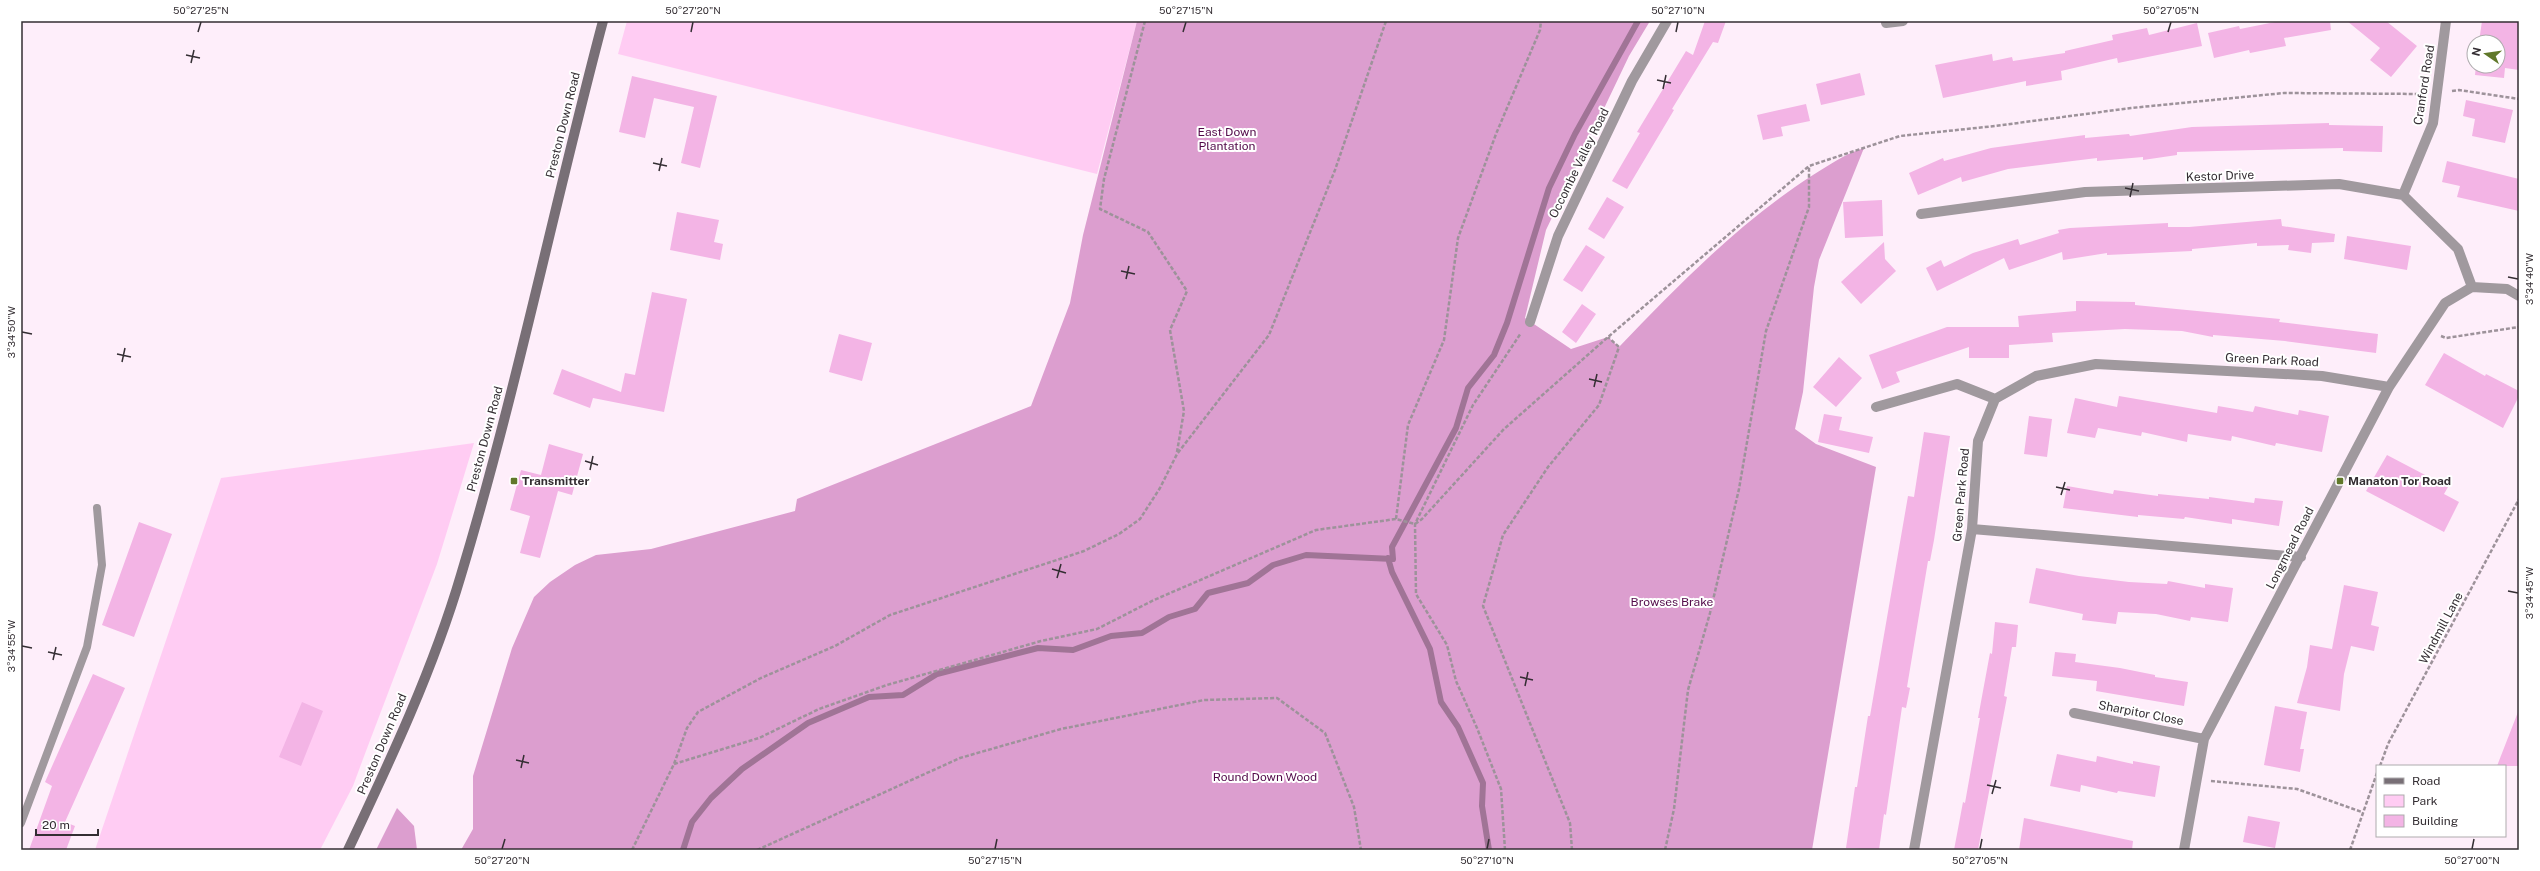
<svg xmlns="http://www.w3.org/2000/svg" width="2540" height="871" font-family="'Public Sans',sans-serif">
<rect width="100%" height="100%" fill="#feeefa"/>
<!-- green -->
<path fill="#ffccf3" d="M627 21H1137L1097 174 618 54Z
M474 443 437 564 366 751 353 786 320 850H95L221 478Z"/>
<!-- forest -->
<path fill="#dc9ecf" d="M1137 21H1650L1629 56 1546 230 1525 318 1571 349 1608 337 1619 347C1678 285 1741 221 1813 175 1829 165 1845 154 1864 148L1819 260 1814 287 1803 392 1795 429 1816 444 1876 467 1812 850H461L473 829V776L512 648 534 597 550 582 575 565 596 555 651 549 795 511 797 499 1031 406 1070 303 1083 235Z
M397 808 414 826 417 850H376Z"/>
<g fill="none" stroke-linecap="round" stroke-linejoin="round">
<!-- stream -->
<path stroke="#a07496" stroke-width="6" d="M1388 558 1392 572 1430 649 1441 702 1458 727 1483 783 1482 806 1489 850
M683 850 692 822 711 798 742 769 808 723 869 697 903 695 937 674 1038 648 1073 650 1111 636 1142 633 1169 617 1195 609 1208 593 1248 583 1273 565 1306 555 1393 559 1392 547 1456 428 1468 388 1494 355 1507 323 1549 188 1575 134 1638 21"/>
</g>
<!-- building -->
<path fill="#f3b4e5" d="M1705 21H1726L1718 43 1713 42 1672 109 1674 110 1627 189 1612 181 1640 133 1637 132 1686 51 1693 55Z
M2280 21H2330L2331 30 2284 38 2286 46 2250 53 2249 50 2214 58 2208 33 2239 26 2240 29Z
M2347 21H2386L2417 46 2391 77 2370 60 2380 48Z
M2482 21H2519V70L2505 68 2504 78 2475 75 2476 66H2498V42H2479Z
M2197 23 2202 46 2118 63 2117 58 2061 71 2062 80 2026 86V81L1943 98 1935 65 1992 54 1993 61 2012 57 2013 61 2065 53V51L2113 40 2112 35 2147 28 2149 35Z
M1860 73 1865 95 1821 105 1816 84Z
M632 76 717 96 700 168 681 163 694 107 654 98 645 138 619 132Z
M2466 100 2513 110 2505 143 2472 136 2475 119 2463 116Z
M1806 104 1810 121 1781 127 1783 136 1763 140 1757 115Z
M2329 123V125L2383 126 2382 152 2343 151V148L2177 152V155L2143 160V157L2097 161V158L2008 169 1962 182 1961 177 1918 195 1909 173 1943 158 1944 161 1991 148 2085 135V138L2129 134 2130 136 2192 127Z
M2447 161 2519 179V211L2457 197 2460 186 2442 182Z
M1607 197 1624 207 1604 239 1588 229Z
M1882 200 1883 236 1845 238 1843 202Z
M677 212 719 220 714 242 723 244 720 260 670 250Z
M2281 219 2282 226 2335 234 2334 242 2312 243 2311 253 2288 250 2289 245 2257 246V243L2192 249V251L2107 255V253L2063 260 2062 252 2009 270 2004 258 1937 291 1926 268 1941 260 1944 267 1973 253 2018 239 2020 245 2059 233 2058 230 2070 228 2168 223V227H2189Z
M2347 236 2411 246 2407 270 2344 259Z
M1884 242 1885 259 1896 271 1861 304 1841 282Z
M1586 245 1605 257 1582 292 1563 280Z
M652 292 687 299 664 412 593 398 590 408 553 394 562 369 621 392 625 373 635 375Z
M2076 301 2135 302V305L2280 319 2279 322 2378 334 2376 353 2285 341 2213 335V337L2182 331 2125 329 2052 333 2053 342 2009 345V358H1969V347L1896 372 1900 382 1882 389 1869 355 1947 327H2019L2018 316 2076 311Z
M1582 304 1596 314 1576 343 1562 332Z
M839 334 872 343 862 381 829 372Z
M2444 353 2485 376 2486 374 2519 391V396L2503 428 2425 385Z
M1839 357 1862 378 1836 407 1813 387Z
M2119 396 2217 413 2218 406 2253 412 2255 406 2298 415 2299 410 2329 416 2322 452 2276 443 2275 446 2232 436 2231 441 2188 434 2187 442 2142 432 2141 436 2098 428 2095 438 2067 433 2075 398 2117 407Z
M1824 414 1842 417 1839 430 1873 437 1869 453 1818 442Z
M2029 416 2052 419 2047 457 2024 454Z
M1924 432 1950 436 1934 540 1930 561H1928L1907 687 1910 688 1906 708 1902 707 1886 815 1884 814 1879 850 1846 848 1855 787H1857L1868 716H1870L1908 496 1914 497Z
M549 444 583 454 572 495 558 491 540 558 520 553 530 516 510 510 521 470 541 475Z
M2387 455 2448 487 2444 494 2459 502 2444 532 2366 491Z
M2067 486 2113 494 2114 490 2158 496V494L2209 499V497L2254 503 2255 498 2283 501 2279 526 2232 519V524L2185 517 2184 519 2138 515V517L2063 508Z
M139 522 172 534 134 637 102 625Z
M2036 568 2079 576 2129 582 2167 584 2168 581 2205 588V584L2233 588 2228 622 2191 617 2190 621 2156 614 2118 612 2116 624 2082 620 2083 614 2029 603Z
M2344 585 2378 592 2371 625 2379 627 2374 651 2351 646 2344 674 2340 711 2297 703 2307 667 2310 645 2332 649Z
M1995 622 2018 625 2016 647H2012L2004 696 2007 697 1978 850H1954L1963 802 1965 803 1980 718H1978L1990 653 1992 654Z
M2055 652 2076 654 2075 662 2120 668 2155 675V677L2188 682 2184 706 2096 691 2097 681 2052 676Z
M93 674 125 688 65 822 75 826 66 850H29L52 786 45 782Z
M302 702 323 711 301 766 279 757Z
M2275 706 2307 712 2300 749H2304L2300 772 2264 765Z
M2518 712 2519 766H2497Z
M2057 754 2096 762 2097 756 2133 764V761L2160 766 2155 797 2118 791 2117 793 2081 785 2080 792 2050 786Z
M2248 816 2280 822 2275 848 2243 842Z
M2024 818 2133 841 2132 850H2019Z"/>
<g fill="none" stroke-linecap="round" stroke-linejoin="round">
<!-- path -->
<path stroke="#9d929a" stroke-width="2.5" stroke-dasharray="4 2" stroke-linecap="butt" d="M1145 21 1104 179 1100 209 1148 232 1187 291 1170 330 1184 411 1177 452
M2452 91 2459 90 2519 99
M2441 336 2446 338 2519 327
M1396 519 1408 425 1444 340 1458 238 1496 134 1540 30 1541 21
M674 764 759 738 819 709 887 685 1041 641 1097 629 1154 600 1316 530 1396 519 1415 524 1422 519 1504 429 1608 337 1809 166 1900 136 1995 126 2131 108 2284 93 2421 94
M2380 766 2388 744 2519 499
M2211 781 2297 789 2362 812
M632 850 674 764 687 728 698 712 761 678 835 646 890 615 1084 551 1119 534 1140 519 1160 488 1177 454 1269 335 1335 170 1386 21
M757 850 960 758 1061 729 1204 700 1277 698 1325 733 1354 807 1361 850
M1505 850 1501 789 1477 728 1456 681 1447 645 1416 594 1415 524 1473 405 1521 333
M1572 850 1570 823 1483 606 1503 535 1548 467 1599 405 1619 347 1608 337
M1665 850 1674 809 1688 690 1710 613 1739 489 1766 331 1809 207V166
M2350 850 2377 773"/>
<!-- lane -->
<path stroke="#a0999e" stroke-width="8" d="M21 823 87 647 102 565 97 508"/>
<!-- street -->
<path stroke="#a0999e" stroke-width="10" d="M1886 23 1903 21
M2403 195 2433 123 2446 21
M1921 214 2085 192 2339 184 2403 195 2458 249 2472 287
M2472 287 2507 289 2519 296
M1530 322 1558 236 1632 81 1667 21
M1876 407 1957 384 1995 399
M1972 529 2301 557
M2074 713 2204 739
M1914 850 1972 529 1978 441 1995 399 2036 376 2096 364 2322 376 2389 387
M2184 850 2204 739 2389 387 2445 303 2472 287"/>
<!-- secondary -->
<path stroke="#786f76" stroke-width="10" d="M348 850C390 761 433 670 461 575 516 393 554 205 603 21"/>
</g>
<!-- ticks -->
<path fill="none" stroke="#342e33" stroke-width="1.5" d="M198 32 201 22M691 32 693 22M1183 32 1186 22M1676 32 1678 22M2168 32 2171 22M186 55 200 58M191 63 194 50M1657 80 1671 83M1663 89 1666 75M653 163 667 166M659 171 662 158M2125 188 2139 191M2130 197 2133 183M1121 271 1135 274M2508 277 2518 279M1126 279 1129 266M22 332 32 334M117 354 131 357M122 362 125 348M1589 379 1602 382M1594 387 1597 374M585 461 598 465M590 470 593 456M2056 487 2070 490M2061 495 2065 482M1052 569 1066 573M1057 578 1061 564M2508 591 2518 593M22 646 32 648M48 652 62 655M53 660 56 647M1520 677 1533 680M1525 686 1528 672M516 760 529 763M521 768 524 755M1987 785 2001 788M1992 794 1996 780M502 849 505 839M995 849 997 839M1487 849 1489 839M1980 849 1982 839M2472 849 2474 839"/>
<!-- markers -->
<g fill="#60782a" stroke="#fff" stroke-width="1.5">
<rect x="510" y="477" width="8" height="8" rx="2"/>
<rect x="2336" y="477" width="8" height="8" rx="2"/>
</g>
<g text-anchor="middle" stroke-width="4" stroke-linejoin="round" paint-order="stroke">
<!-- street labels -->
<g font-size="12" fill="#342e33" stroke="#fff">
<text transform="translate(2424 85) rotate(-81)" y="4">Cranford Road</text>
<text transform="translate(563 125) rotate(-76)" y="4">Preston Down Road</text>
<text transform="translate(1579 163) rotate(-64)" y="4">Occombe Valley Road</text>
<text transform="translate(2220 176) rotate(-2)" y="4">Kestor Drive</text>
<text transform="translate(2272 360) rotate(3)" y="4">Green Park Road</text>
<text transform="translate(485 439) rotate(-75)" y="4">Preston Down Road</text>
<text transform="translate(1961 495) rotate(-85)" y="4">Green Park Road</text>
<text transform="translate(2290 548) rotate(-63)" y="4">Longmead Road</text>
<text transform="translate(2441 628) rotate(-62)" y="4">Windmill Lane</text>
<text transform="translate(2141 713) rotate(11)" y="4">Sharpitor Close</text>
<text transform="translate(382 744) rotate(-67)" y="4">Preston Down Road</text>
</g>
<!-- park labels -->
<g font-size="12" fill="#520949" stroke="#fff">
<text x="1227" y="136">East Down<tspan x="1227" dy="14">Plantation</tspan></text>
<text x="1672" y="606">Browses Brake</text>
<text x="1265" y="781">Round Down Wood</text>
</g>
<!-- poi labels -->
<g font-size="12" font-weight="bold" fill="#342e33" stroke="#fff" text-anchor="start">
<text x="522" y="485">Transmitter</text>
<text x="2348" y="485">Manaton Tor Road</text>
</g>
</g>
<!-- border -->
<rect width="2540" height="871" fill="none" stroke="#ffffff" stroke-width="44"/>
<!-- legend -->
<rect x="2376" y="765" width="130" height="72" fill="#ffffff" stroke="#aeabad"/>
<rect x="2384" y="778" width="20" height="6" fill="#786f76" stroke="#aeabad"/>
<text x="2412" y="785" font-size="12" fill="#342e33">Road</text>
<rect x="2384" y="795" width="20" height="12" fill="#ffccf3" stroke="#aeabad"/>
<text x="2412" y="805" font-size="12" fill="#342e33">Park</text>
<rect x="2384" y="815" width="20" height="12" fill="#f3b4e5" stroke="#aeabad"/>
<text x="2412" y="825" font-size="12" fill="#342e33">Building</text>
<!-- north arrow -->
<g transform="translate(2486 54) rotate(283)"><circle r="19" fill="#ffffff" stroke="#aeabad"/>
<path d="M0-3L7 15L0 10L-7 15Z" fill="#60782a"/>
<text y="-6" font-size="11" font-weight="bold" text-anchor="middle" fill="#342e33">N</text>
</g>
<!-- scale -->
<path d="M36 829v6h62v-6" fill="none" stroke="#342e33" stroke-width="2"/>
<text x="42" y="829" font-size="12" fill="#342e33" stroke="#ffffff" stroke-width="3" paint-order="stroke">20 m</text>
<rect x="22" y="22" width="2496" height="827" fill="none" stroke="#342e33" stroke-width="1.5"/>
<g font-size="10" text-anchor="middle" fill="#342e33">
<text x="201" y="14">50°27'25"N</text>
<text x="693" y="14">50°27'20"N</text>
<text x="1186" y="14">50°27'15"N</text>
<text x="1678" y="14">50°27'10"N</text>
<text x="2171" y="14">50°27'05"N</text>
<text transform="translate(2529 279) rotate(-90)" y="4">3°34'40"W</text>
<text transform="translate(11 332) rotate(-90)" y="4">3°34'50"W</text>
<text transform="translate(2529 593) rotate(-90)" y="4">3°34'45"W</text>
<text transform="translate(11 646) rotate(-90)" y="4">3°34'55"W</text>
<text x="502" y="864">50°27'20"N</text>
<text x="995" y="864">50°27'15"N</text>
<text x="1487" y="864">50°27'10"N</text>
<text x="1980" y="864">50°27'05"N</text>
<text x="2472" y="864">50°27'00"N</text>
</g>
</svg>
